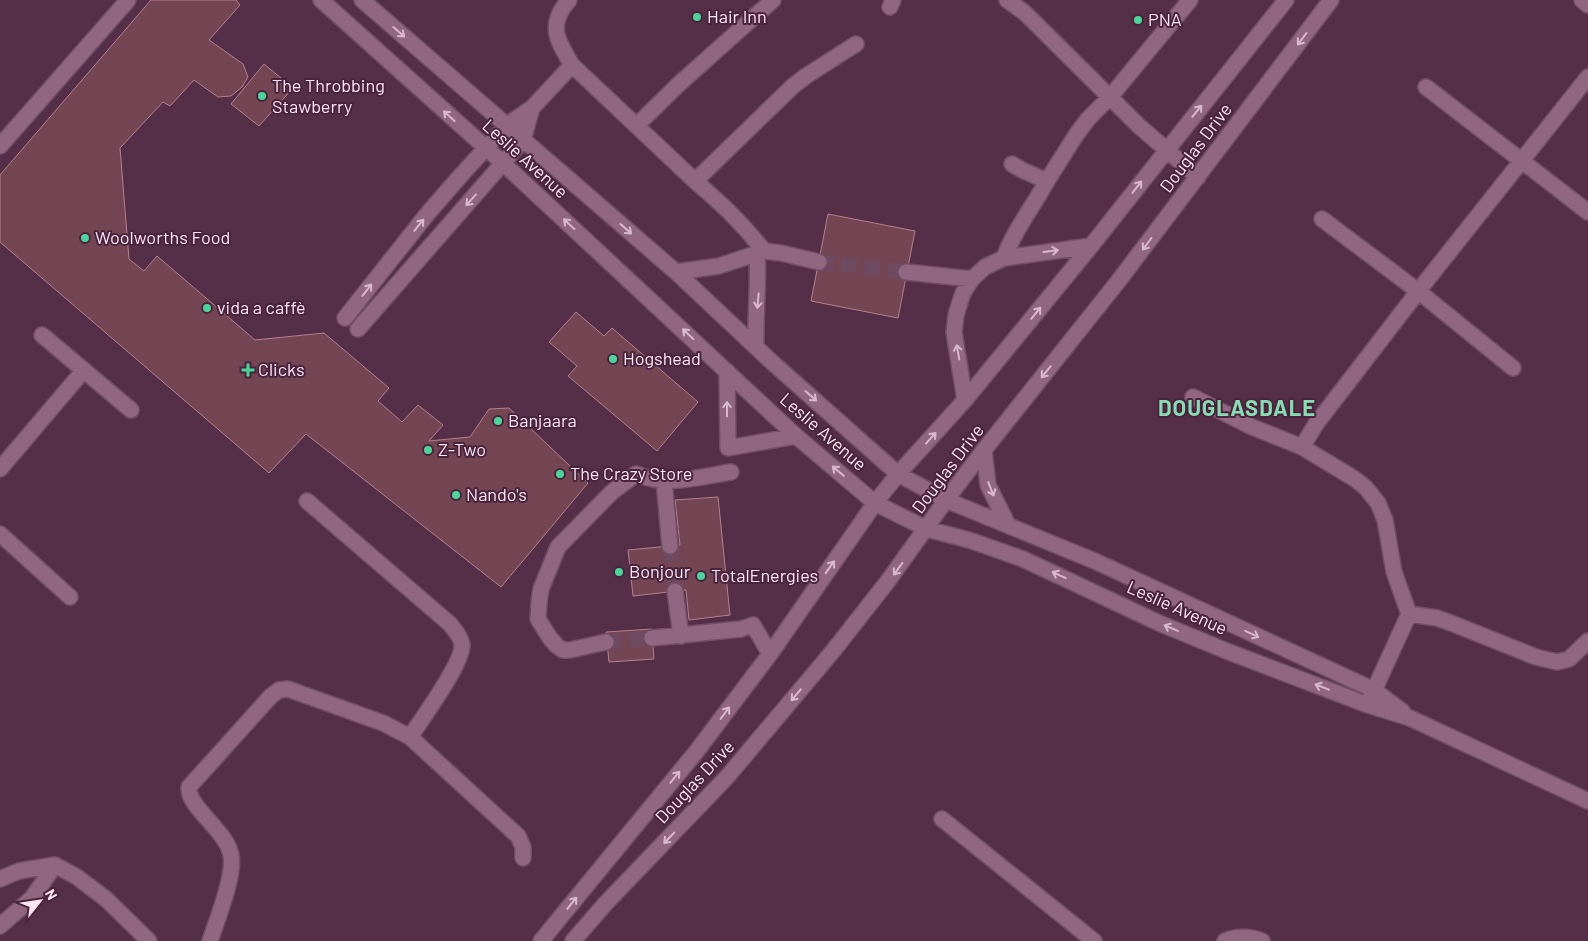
<svg xmlns="http://www.w3.org/2000/svg" width="1588" height="941" font-family="Barlow,sans-serif">
<rect width="100%" height="100%" fill="#552f47"/>
<!-- building -->
<path fill="#744653" stroke="#b4808e" d="M151 0H236L240 5 209 40 243 64 248 77 242 87 231 96 218 97 194 80 170 106 163 102 120 148 129 259 144 271 157 256 255 340 324 333 389 388 378 401 402 422 418 405 443 425 429 441 470 437 489 409 509 408 588 483 501 587 306 434 269 473 0 242V175Z
M264 64 293 88 259 126 231 104Z
M828 214 915 231 898 318 811 301Z
M576 312 604 336 612 328 698 402 657 451 568 376 577 366 549 342Z
M718 497 730 615 689 620 686 590 633 596 628 550 680 545 675 500Z
M652 629 654 659 609 662 606 632Z"/>
<g fill="none" stroke-linecap="round" stroke-linejoin="round">
<!-- minor-tunnel -->
<path stroke="#6e4a61" stroke-width="15" stroke-dasharray="15 8" stroke-linecap="butt" d="M819 262 906 272
M670 546 675 591
M606 642 652 638"/>
<!-- minor casing -->
<g stroke="#704f65" stroke-width="18">
<path id="minor" d="M321 0 504 164 796 436 875 503 927 529 969 540 1023 559 1159 623 1229 652 1368 705 1410 718 1588 801
M362 0 676 272 774 364 898 474 946 500 1097 562 1374 690 1403 712
M569 0C547 25 557 40 572 65L695 181 793 86 806 76 856 44
M1007 0 1025 13 1139 126 1198 177
M1582 0 1588 5
M890 7 893 0
M1426 87 1588 212
M637 125 679 84 773 0
M0 146 128 0
M1012 164 1022 170 1047 181 1076 135 1088 119 1110 97 1190 0
M695 181C723 205 742 223 764 251
M1322 219 1418 291 1513 368
M1004 258C1014 230 1033 207 1047 181
M676 272 719 266 764 251 781 253 819 262
M906 272 972 279
M345 318 428 213 463 173 507 125 532 108 572 65
M358 329 523 140 532 108
M42 335 131 410
M756 347C755 316 759 285 757 254
M727 371 728 448 796 436
M1193 397 1252 427 1302 447 1355 479 1366 488 1378 503 1385 520 1394 572 1409 614
M965 400 954 332 956 315 960 302 963 293 972 279 985 267 1004 258 1091 246
M1302 447 1316 424 1423 285 1588 77
M984 450 988 485 1008 525
M0 469 84 370
M664 481 670 546
M307 501 450 624C454 629 461 637 462 644 464 662 421 720 410 737
M0 534 70 597
M675 591 681 636
M652 638 741 629 753 625 770 654
M606 642 570 650H563L557 646 550 638 538 619 539 602 541 589 558 547 612 492 636 474C667 487 699 477 731 472
M1370 699 1409 614 1437 618 1451 623 1536 657 1557 662 1569 659 1588 641
M942 819 1094 941
M0 879 19 871 55 865 77 877 106 899 149 941
M0 926 32 898 55 865
M210 941C217 920 235 875 231 855 227 831 187 807 189 787L271 696 279 690 288 689 383 723 410 737 518 836 523 847V858
M541 941 696 752 770 654 875 503 898 474 965 400 1091 246 1286 0
M573 941 605 904 727 777 833 651 888 581 946 500 984 450 1120 279 1331 0
M1225 941C1236 936 1250 936 1262 941"/>
</g>
<!-- minor -->
<use href="#minor" stroke="#916681" stroke-width="15"/>
</g>
<!-- one-way arrows -->
<defs><path id="oneway-shaft" d="M-6 0H5M1.5-3L5.5 0L1.5 3" fill="none" stroke-width="1.6" stroke-linecap="round" stroke-linejoin="round" transform="scale(1.25)"/></defs>
<g stroke="#d8b9cc">
<use href="#oneway-shaft" transform="translate(399 32) rotate(41)"/>
<use href="#oneway-shaft" transform="translate(1302 39) rotate(127)"/>
<use href="#oneway-shaft" transform="translate(1197 111) rotate(-51)"/>
<use href="#oneway-shaft" transform="translate(449 116) rotate(-138)"/>
<use href="#oneway-shaft" transform="translate(1137 187) rotate(-52)"/>
<use href="#oneway-shaft" transform="translate(471 200) rotate(132)"/>
<use href="#oneway-shaft" transform="translate(569 224) rotate(-137)"/>
<use href="#oneway-shaft" transform="translate(419 225) rotate(-51)"/>
<use href="#oneway-shaft" transform="translate(626 229) rotate(41)"/>
<use href="#oneway-shaft" transform="translate(1147 244) rotate(127)"/>
<use href="#oneway-shaft" transform="translate(1051 251) rotate(-8)"/>
<use href="#oneway-shaft" transform="translate(367 290) rotate(-52)"/>
<use href="#oneway-shaft" transform="translate(758 301) rotate(95)"/>
<use href="#oneway-shaft" transform="translate(1036 313) rotate(-51)"/>
<use href="#oneway-shaft" transform="translate(688 334) rotate(-137)"/>
<use href="#oneway-shaft" transform="translate(958 352) rotate(-100)"/>
<use href="#oneway-shaft" transform="translate(1046 372) rotate(129)"/>
<use href="#oneway-shaft" transform="translate(811 396) rotate(41)"/>
<use href="#oneway-shaft" transform="translate(727 409) rotate(-90)"/>
<use href="#oneway-shaft" transform="translate(931 438) rotate(-48)"/>
<use href="#oneway-shaft" transform="translate(838 471) rotate(-140)"/>
<use href="#oneway-shaft" transform="translate(991 489) rotate(68)"/>
<use href="#oneway-shaft" transform="translate(830 567) rotate(-55)"/>
<use href="#oneway-shaft" transform="translate(898 569) rotate(126)"/>
<use href="#oneway-shaft" transform="translate(1059 575) rotate(-155)"/>
<use href="#oneway-shaft" transform="translate(1171 628) rotate(-157)"/>
<use href="#oneway-shaft" transform="translate(1252 634) rotate(25)"/>
<use href="#oneway-shaft" transform="translate(1322 687) rotate(-159)"/>
<use href="#oneway-shaft" transform="translate(796 695) rotate(130)"/>
<use href="#oneway-shaft" transform="translate(725 713) rotate(-53)"/>
<use href="#oneway-shaft" transform="translate(675 777) rotate(-51)"/>
<use href="#oneway-shaft" transform="translate(669 838) rotate(134)"/>
<use href="#oneway-shaft" transform="translate(572 903) rotate(-51)"/>
</g>
<!-- markers -->
<g fill="#4cd49b" stroke="#49243c" stroke-width="2">
<circle cx="697" cy="17" r="5"/>
<circle cx="1138" cy="20" r="5"/>
<circle cx="262" cy="96" r="5"/>
<circle cx="85" cy="238" r="5"/>
<circle cx="207" cy="308" r="5"/>
<circle cx="613" cy="359" r="5"/>
<path d="M245.5 362.5h5v5h5v5h-5v5h-5v-5h-5v-5h5z"/>
<circle cx="498" cy="421" r="5"/>
<circle cx="428" cy="450" r="5"/>
<circle cx="560" cy="474" r="5"/>
<circle cx="456" cy="495" r="5"/>
<circle cx="619" cy="572" r="5"/>
<circle cx="701" cy="576" r="5"/>
</g>
<g text-anchor="middle" stroke-width="4" stroke-linejoin="round" paint-order="stroke">
<!-- poi labels -->
<g font-size="18" fill="#fee5f4" stroke="#49243c" text-anchor="start">
<text x="707" y="23">Hair Inn</text>
<text x="1148" y="26">PNA</text>
<text x="272" y="92">The Throbbing<tspan x="272" dy="21">Stawberry</tspan></text>
<text x="95" y="244">Woolworths Food</text>
<text x="217" y="314">vida a caffè</text>
<text x="623" y="365">Hogshead</text>
<text x="258" y="376">Clicks</text>
<text x="508" y="427">Banjaara</text>
<text x="438" y="456">Z-Two</text>
<text x="570" y="480">The Crazy Store</text>
<text x="466" y="501">Nando's</text>
<text x="629" y="578">Bonjour</text>
<text x="711" y="582">TotalEnergies</text>
</g>
<!-- street labels -->
<g font-size="18" fill="#fee5f4" stroke="#49243c">
<text transform="translate(1196 148) rotate(-53)" y="6">Douglas Drive</text>
<text transform="translate(525 159) rotate(42)" y="6">Leslie Avenue</text>
<text transform="translate(823 432) rotate(41)" y="6">Leslie Avenue</text>
<text transform="translate(948 469) rotate(-53)" y="6">Douglas Drive</text>
<text transform="translate(1177 608) rotate(24)" y="6">Leslie Avenue</text>
<text transform="translate(695 782) rotate(-47)" y="6">Douglas Drive</text>
</g>
<!-- district labels -->
<g font-size="22" font-weight="bold" letter-spacing="1" fill="#88dbb2" stroke="#49243c">
<text x="1237" y="416">DOUGLASDALE</text>
</g>
</g>
<!-- north arrow -->
<g transform="translate(40 901) rotate(60)" stroke="#49243c" stroke-width="4" paint-order="stroke">
<path d="M0-4L9 19L0 12L-9 19Z" fill="#fee5f4"/>
<text y="-8" font-size="14" font-weight="bold" text-anchor="middle" fill="#fee5f4">N</text>
</g>
</svg>
